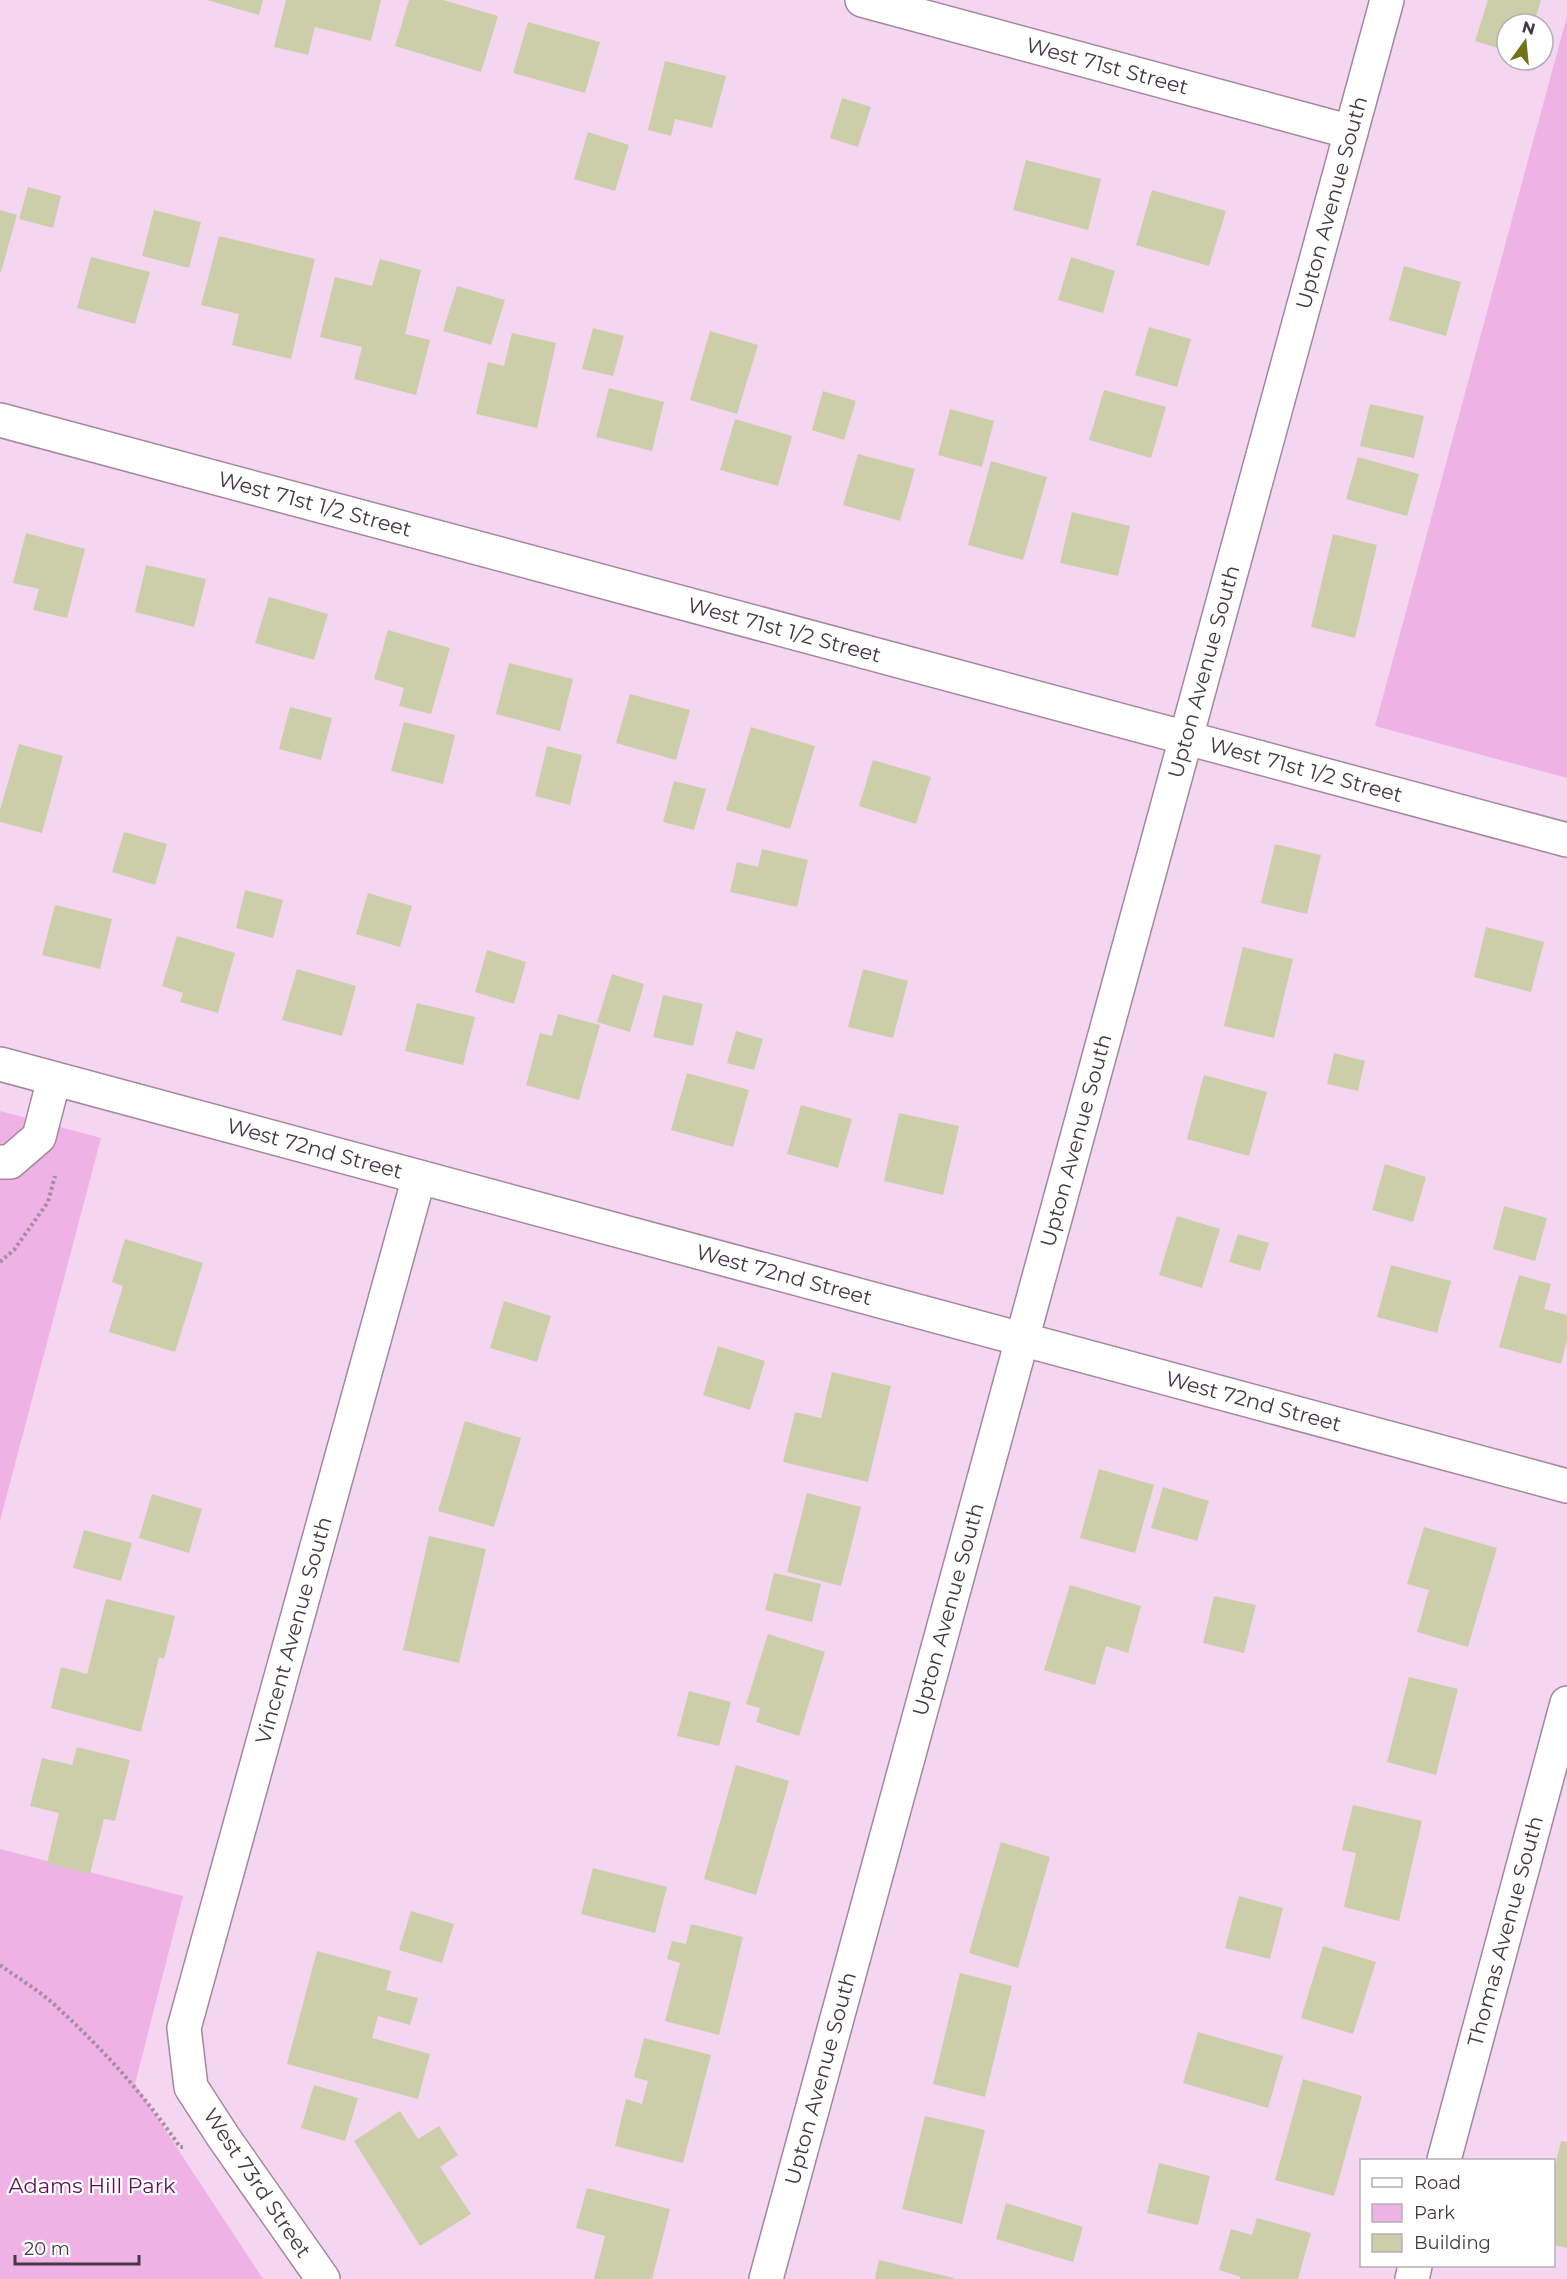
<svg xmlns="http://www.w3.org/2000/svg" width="1567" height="2279" font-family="Montserrat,sans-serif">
<rect width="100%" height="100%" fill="#f5d6f0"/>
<!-- green -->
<path fill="#eeb2e5" d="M1567 16V778L1375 726Z
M0 1111 101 1138 0 1521Z
M0 1849 183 1896 135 2084 263 2279H0Z"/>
<!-- building -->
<path fill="#ccceaa" d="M207 0H263L259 15Z
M286 0H381L371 41 315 27 308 55 274 47Z
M409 0H443L498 16 481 72 395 46Z
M1488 0H1541L1534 24H1507V51L1475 41Z
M528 22 600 42 585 93 513 73Z
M665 61 726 76 712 128 675 119 671 136 648 130Z
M842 98 871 107 858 147 830 138Z
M588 132 629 145 615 191 574 179Z
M1026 160 1101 179 1088 230 1013 210Z
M28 187 61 196 53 228 19 219Z
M1152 190 1226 211 1209 266 1136 245Z
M0 210 17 215 1 272H0Z
M154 210 201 222 189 268 142 256Z
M219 236 315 259 291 359 232 345 239 314 201 305Z
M91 257 150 272 135 324 77 308Z
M1071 257 1115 271 1103 313 1058 300Z
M380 259 421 270 405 334 430 340 416 395 354 379 362 347 320 337 335 277 372 286Z
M1404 266 1461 282 1446 336 1389 320Z
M457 286 505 300 491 345 443 331Z
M1149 327 1191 339 1177 387 1135 375Z
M593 328 624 336 613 376 582 369Z
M710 331 758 345 737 414 690 400Z
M512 333 556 343 537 428 476 414 488 362 504 366Z
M609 388 664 402 652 451 596 437Z
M1104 390 1166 407 1151 458 1089 440Z
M823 391 856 401 844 440 812 430Z
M1370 404 1424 416 1414 458 1360 446Z
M950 409 994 421 982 467 938 455Z
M735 419 792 436 778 486 720 470Z
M858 454 915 469 900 521 843 505Z
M1358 457 1419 474 1407 516 1346 499Z
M991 461 1047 477 1023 560 968 545Z
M1072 512 1130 526 1118 576 1060 563Z
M26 533 85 549 67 618 33 610 39 589 13 583Z
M1333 534 1377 545 1355 638 1311 627Z
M146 565 206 579 194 627 135 612Z
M269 597 328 614 314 660 255 643Z
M388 630 450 648 431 714 399 706 404 688 374 679Z
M509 663 573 679 560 731 496 714Z
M630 694 690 710 676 760 616 743Z
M290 707 332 718 321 760 279 749Z
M404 722 455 735 443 784 391 771Z
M751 727 815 746 790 829 726 810Z
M19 744 63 756 42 833 0 822V810Z
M547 746 582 755 570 805 535 796Z
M873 760 931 777 916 824 859 806Z
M674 781 706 789 694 830 663 822Z
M124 832 167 844 155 885 112 872Z
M1275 844 1321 855 1307 914 1261 903Z
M762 849 808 860 797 907 730 892 737 862 758 867Z
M245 890 283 900 273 938 236 928Z
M368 893 412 906 400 947 356 934Z
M55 905 112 919 100 969 42 955Z
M1486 927 1544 942 1531 992 1474 977Z
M177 936 235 953 218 1013 180 1002 183 993 162 986Z
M1243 947 1293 959 1274 1038 1224 1026Z
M487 950 526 962 514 1004 475 992Z
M297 969 356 986 342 1036 282 1020Z
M863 969 908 981 893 1038 848 1027Z
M612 974 644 984 630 1032 597 1022Z
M663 995 703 1004 693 1046 653 1037Z
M417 1003 475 1017 463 1065 405 1051Z
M558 1014 600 1025 579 1100 526 1085 540 1033 552 1036Z
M736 1031 763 1039 754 1070 727 1063Z
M1334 1053 1365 1061 1358 1091 1327 1084Z
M687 1073 749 1090 733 1147 671 1130Z
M1204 1075 1267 1092 1249 1156 1187 1139Z
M801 1105 852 1119 838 1168 787 1154Z
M899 1113 959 1126 943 1195 884 1181Z
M1385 1164 1426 1177 1413 1222 1372 1210Z
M1504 1206 1547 1218 1535 1261 1493 1249Z
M1177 1216 1220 1229 1202 1288 1159 1275Z
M1238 1234 1269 1243 1260 1271 1229 1262Z
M125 1239 203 1263 175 1352 109 1332 123 1286 112 1282Z
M1391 1265 1451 1281 1437 1333 1377 1317Z
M1519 1275 1551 1284 1544 1309 1567 1315V1340L1561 1364 1499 1347Z
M504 1301 551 1316 537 1362 490 1348Z
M718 1346 765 1361 750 1410 703 1395Z
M832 1372 891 1386 868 1482 783 1462 795 1412 821 1418Z
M465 1421 521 1438 494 1527 438 1511Z
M1099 1469 1154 1485 1135 1553 1080 1538Z
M1163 1487 1209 1501 1197 1541 1151 1528Z
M807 1493 861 1507 841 1586 787 1572Z
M152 1494 202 1509 189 1553 139 1538Z
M1424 1527 1497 1548 1468 1647 1417 1632 1429 1590 1407 1584Z
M84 1530 132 1543 121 1581 73 1568Z
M429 1536 486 1549 459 1663 403 1650Z
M774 1573 821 1584 812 1622 765 1610Z
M1070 1585 1141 1606 1128 1653 1106 1646 1095 1685 1044 1670Z
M1214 1596 1256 1605 1244 1653 1203 1643Z
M106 1599 175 1616 164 1659 159 1657 141 1732 51 1708 61 1667 87 1674Z
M768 1634 825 1652 799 1736 756 1722 760 1708 746 1704Z
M1409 1677 1458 1689 1436 1775 1387 1762Z
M689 1691 731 1702 719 1746 677 1736Z
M77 1747 130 1760 115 1821 104 1819 90 1874 47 1863 59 1813 30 1806 42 1758 72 1765Z
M736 1765 789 1781 756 1895 704 1879Z
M1353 1805 1422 1821 1399 1921 1344 1907 1356 1853 1342 1850Z
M1001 1842 1050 1857 1018 1968 969 1953Z
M593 1868 667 1887 655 1933 581 1914Z
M1239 1896 1283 1908 1270 1959 1225 1948Z
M411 1911 454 1924 442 1963 399 1950Z
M691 1924 743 1937 719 2035 665 2021 680 1963 667 1959 672 1941 686 1944Z
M1323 1946 1376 1962 1353 2034 1301 2018Z
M317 1951 391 1971 386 1990 418 1998 410 2025 378 2016 372 2038 430 2054 418 2099 287 2064Z
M960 1973 1012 1986 985 2097 933 2084Z
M1198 2032 1283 2056 1268 2108 1183 2083Z
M644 2038 711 2055 683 2163 615 2146 626 2099 642 2104 648 2081 634 2077Z
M1303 2079 1362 2096 1334 2196 1275 2180Z
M314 2085 358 2098 345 2141 301 2128Z
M400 2111 418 2139 439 2126 458 2155 440 2167 471 2214 420 2246 354 2141Z
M925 2116 985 2130 962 2224 902 2209Z
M1561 2141 1567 2142V2248L1554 2245V2171Z
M1159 2163 1210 2176 1198 2225 1147 2213Z
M587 2188 670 2209 652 2279H594L605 2236 576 2228Z
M1006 2203 1083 2227 1073 2262 996 2239Z
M1257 2218 1311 2233 1298 2279H1240L1241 2277 1219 2270 1231 2229 1252 2235Z
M879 2260 954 2278V2279H875Z"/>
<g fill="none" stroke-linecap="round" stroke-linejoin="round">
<!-- street casing -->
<g stroke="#a4879f" stroke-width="36">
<g id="street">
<path id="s1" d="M862 0 1351 132"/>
<path id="s2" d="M0 420 1567 840"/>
<path id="s3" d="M0 1064 1567 1486"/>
<path d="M0 1162H10L39 1137 54 1079"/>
<path id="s4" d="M1444 2160 1567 1703"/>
<path id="s5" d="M323 2279 224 2138 191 2087 184 2028 419 1177"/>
<path id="s6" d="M766 2279 1387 0"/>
<path d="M1412 2279 1415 2266"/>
</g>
</g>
<!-- path -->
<path stroke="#a58ea1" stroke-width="4" stroke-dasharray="3 3" stroke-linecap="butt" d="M0 1262 14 1250 48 1202 55 1176
M0 1965C19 1979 42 1992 59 2009 104 2050 145 2096 180 2147H183"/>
<!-- street -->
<use href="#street" stroke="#fff" stroke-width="33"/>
</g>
<g text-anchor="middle" stroke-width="4.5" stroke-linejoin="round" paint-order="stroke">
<!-- street labels -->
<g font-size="21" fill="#443842" stroke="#fff">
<text dy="7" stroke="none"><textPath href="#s1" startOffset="254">West 71st Street</textPath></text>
<text dy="7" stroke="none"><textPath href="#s6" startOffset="2152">Upton Avenue South</textPath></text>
<text dy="7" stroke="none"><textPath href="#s2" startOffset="326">West 71st 1/2 Street</textPath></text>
<text dy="7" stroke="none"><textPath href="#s2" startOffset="812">West 71st 1/2 Street</textPath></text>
<text dy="7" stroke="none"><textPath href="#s6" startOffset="1666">Upton Avenue South</textPath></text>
<text dy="7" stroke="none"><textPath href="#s2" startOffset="1352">West 71st 1/2 Street</textPath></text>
<text dy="7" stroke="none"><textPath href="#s6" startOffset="1180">Upton Avenue South</textPath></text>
<text dy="7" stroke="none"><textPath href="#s3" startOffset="326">West 72nd Street</textPath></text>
<text dy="7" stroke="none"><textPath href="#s3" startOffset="812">West 72nd Street</textPath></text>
<text dy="7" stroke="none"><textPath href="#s3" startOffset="1298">West 72nd Street</textPath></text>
<text dy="7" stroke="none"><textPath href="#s6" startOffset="694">Upton Avenue South</textPath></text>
<text dy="7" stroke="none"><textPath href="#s5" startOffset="705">Vincent Avenue South</textPath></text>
<text dy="7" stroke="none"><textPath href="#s4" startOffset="237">Thomas Avenue South</textPath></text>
<text dy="7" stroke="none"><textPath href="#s6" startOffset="208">Upton Avenue South</textPath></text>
<text transform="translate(257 2183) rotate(56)" y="7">West 73rd Street</text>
</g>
<!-- park labels -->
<g font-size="21" fill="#5e1158" stroke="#fff">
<text x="92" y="2193">Adams Hill Park</text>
</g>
</g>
<!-- legend -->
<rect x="1360" y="2159" width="195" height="108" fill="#ffffff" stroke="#b4afb3" stroke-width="1.5"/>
<rect x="1372" y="2178" width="30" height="9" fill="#ffffff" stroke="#b4afb3" stroke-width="1.5"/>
<text x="1414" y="2189" font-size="18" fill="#443842">Road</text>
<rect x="1372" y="2204" width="30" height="18" fill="#eeb2e5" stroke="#b4afb3" stroke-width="1.5"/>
<text x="1414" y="2219" font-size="18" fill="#443842">Park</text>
<rect x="1372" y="2234" width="30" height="18" fill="#ccceaa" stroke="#b4afb3" stroke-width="1.5"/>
<text x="1414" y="2249" font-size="18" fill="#443842">Building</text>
<!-- north arrow -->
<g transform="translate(1525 42) rotate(15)"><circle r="28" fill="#ffffff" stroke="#b4afb3" stroke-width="1.5"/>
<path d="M0-4.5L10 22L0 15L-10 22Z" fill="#727318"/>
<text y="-9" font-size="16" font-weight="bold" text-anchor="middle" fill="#443842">N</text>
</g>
<!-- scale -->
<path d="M15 2255v9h124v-9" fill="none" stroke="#443842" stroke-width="3"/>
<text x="24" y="2255" font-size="18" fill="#443842" stroke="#ffffff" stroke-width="4.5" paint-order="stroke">20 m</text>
</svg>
